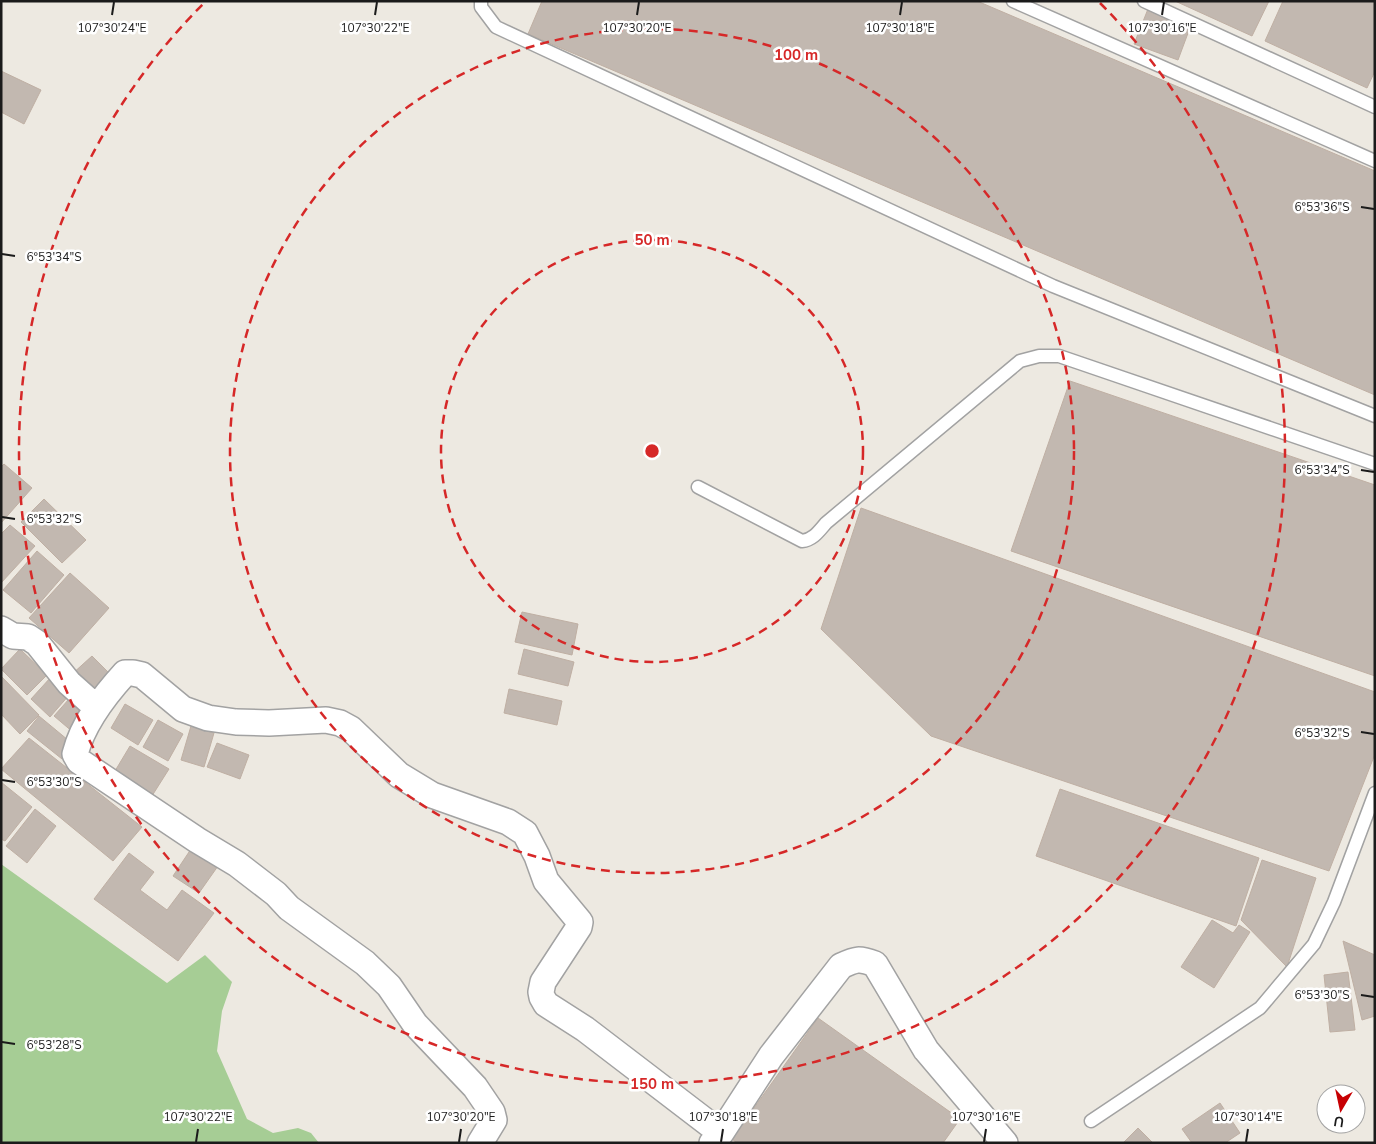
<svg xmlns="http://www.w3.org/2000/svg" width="1376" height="1144" font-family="'Nunito Sans',sans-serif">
<rect width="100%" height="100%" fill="#ede9e1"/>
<!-- forest -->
<path fill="#a6cd95" d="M1 864 167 983 205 955 232 982 222 1011 217 1051 247 1119 273 1133 298 1128 311 1133 319 1143H1Z"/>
<!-- building -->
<path fill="#c2b8b0" stroke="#bfafa3" d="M542 1H977L1375 171V395L528 34Z
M1175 1H1269L1252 36Z
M1283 1H1375V71L1367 88 1265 41Z
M1148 9 1191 25 1178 60 1134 44Z
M1 71 41 90 24 124 1 112Z
M1070 381 1375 485V676L1011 551Z
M4 464 32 488 1 523V467Z
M44 499 86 540 62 563 21 522Z
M861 508 1375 692V754L1329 871 931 736 821 629Z
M10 525 35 546 1 583V534Z
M37 551 64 575 31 613 3 590Z
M70 573 109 608 69 653 29 618Z
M522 612 578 624 572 655 515 642Z
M20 649 47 675 27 695 1 669Z
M524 649 574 662 568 686 518 674Z
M92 656 113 677 94 694 71 675Z
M1 676 39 715 20 734 1 714Z
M51 677 70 694 50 717 31 699Z
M509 689 562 701 557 725 504 713Z
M69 699 89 719 74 733 54 716Z
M125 704 153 720 138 745 111 728Z
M39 716 74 745 62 759 27 731Z
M158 720 183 734 168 761 143 747Z
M191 726 214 733 204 767 181 760Z
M29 738 142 827 113 861 1 769Z
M217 743 249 755 240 779 207 767Z
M130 746 169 769 150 799 112 776Z
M1 782 32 807 5 841 1 839Z
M1060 789 1259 858 1236 926 1036 856Z
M35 809 56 826 27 863 6 846Z
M191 849 218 866 199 893 173 876Z
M129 853 154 872 140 890 167 910 182 890 214 913 178 961 94 899Z
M1262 860 1316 878 1287 967 1241 920Z
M1212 920 1233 933 1239 925 1250 932 1214 988 1181 967Z
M1343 941 1375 955V1016L1362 1020Z
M1348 972 1355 1030 1330 1032 1324 975Z
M818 1018 960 1119 943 1143H737L732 1139Z
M1220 1103 1240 1133 1225 1143H1192L1182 1129Z
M1138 1128 1153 1143H1123Z"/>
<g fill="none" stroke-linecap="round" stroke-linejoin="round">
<!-- lane casing -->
<g stroke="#a2a2a2" stroke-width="15">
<path id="lane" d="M481 1V7L496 27 1053 286 1375 416
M1013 1 1375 161
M1144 1 1375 107
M698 487 802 541C813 540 819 531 826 523L1020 361 1039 356H1059L1375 464
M1091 1121 1260 1008 1314 944 1334 902 1375 793"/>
</g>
<!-- street casing -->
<g stroke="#a2a2a2" stroke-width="28">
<path id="street" d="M1 629 13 636 28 637 37 643 69 683 97 708
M480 1143 494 1120 492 1112 475 1087 415 1024 389 986 365 963 289 908 276 894 237 864 197 840 79 761 75 754C83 723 104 696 125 673H133L142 675 183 709 208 718 236 722 269 723 326 720 340 723 351 729 399 775 432 795 508 822 525 833 537 856 546 881 580 922 579 927 543 982 541 992 542 997 546 1004 585 1029 721 1133
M712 1143 721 1133 771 1056 841 966C856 959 859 958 875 964L926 1050 1005 1143"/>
</g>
<!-- lane -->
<use href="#lane" stroke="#fff" stroke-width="12"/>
<!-- street -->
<use href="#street" stroke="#fff" stroke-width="25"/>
</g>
<!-- ticks -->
<path fill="none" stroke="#1b1b1b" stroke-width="2" d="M112 15 114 2M375 15 377 2M637 15 639 2M900 15 902 2M1162 15 1164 2M1361 207 1374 209M2 254 15 256M1361 470 1374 472M2 517 15 519M1361 732 1374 734M2 780 15 782M1361 995 1374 997M2 1042 15 1044M196 1142 198 1129M459 1142 461 1129M721 1142 723 1129M984 1142 986 1129M1246 1142 1248 1129"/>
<!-- distance rings -->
<g fill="none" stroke="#d62828" stroke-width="2.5" stroke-dasharray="9 6">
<circle cx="652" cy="451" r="211"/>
<circle cx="652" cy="451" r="422"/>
<path d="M1100 3A633 633 0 1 1 204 3"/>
</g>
<g font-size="12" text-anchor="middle" fill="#1b1b1b" stroke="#fff" stroke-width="5" stroke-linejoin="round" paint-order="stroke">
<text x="112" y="32">107°30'24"E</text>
<text x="375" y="32">107°30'22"E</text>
<text x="637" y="32">107°30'20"E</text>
<text x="900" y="32">107°30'18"E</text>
<text x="1162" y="32">107°30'16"E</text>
<text x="1322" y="211">6°53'36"S</text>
<text x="54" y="261">6°53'34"S</text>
<text x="1322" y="474">6°53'34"S</text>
<text x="54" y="523">6°53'32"S</text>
<text x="1322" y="737">6°53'32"S</text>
<text x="54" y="786">6°53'30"S</text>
<text x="1322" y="999">6°53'30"S</text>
<text x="54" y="1049">6°53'28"S</text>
<text x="198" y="1121">107°30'22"E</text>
<text x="461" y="1121">107°30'20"E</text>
<text x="723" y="1121">107°30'18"E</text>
<text x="986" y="1121">107°30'16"E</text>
<text x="1248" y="1121">107°30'14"E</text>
</g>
<circle cx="652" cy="451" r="8" fill="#d62828" stroke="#fff" stroke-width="2.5"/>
<g font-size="15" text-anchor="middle" font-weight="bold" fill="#d62828" stroke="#fff" stroke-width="5" stroke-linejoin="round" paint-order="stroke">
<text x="796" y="60">100 m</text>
<text x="652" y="245">50 m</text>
<text x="652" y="1089">150 m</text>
</g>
<!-- border -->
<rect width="1376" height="1144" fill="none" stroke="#1b1b1b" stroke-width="5"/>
<!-- north arrow -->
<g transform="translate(1341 1109) rotate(189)"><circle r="24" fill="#ffffff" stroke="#a4a4a4"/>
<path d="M0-4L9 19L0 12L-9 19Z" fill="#c70003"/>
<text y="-8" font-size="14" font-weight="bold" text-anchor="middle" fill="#1b1b1b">U</text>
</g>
</svg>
